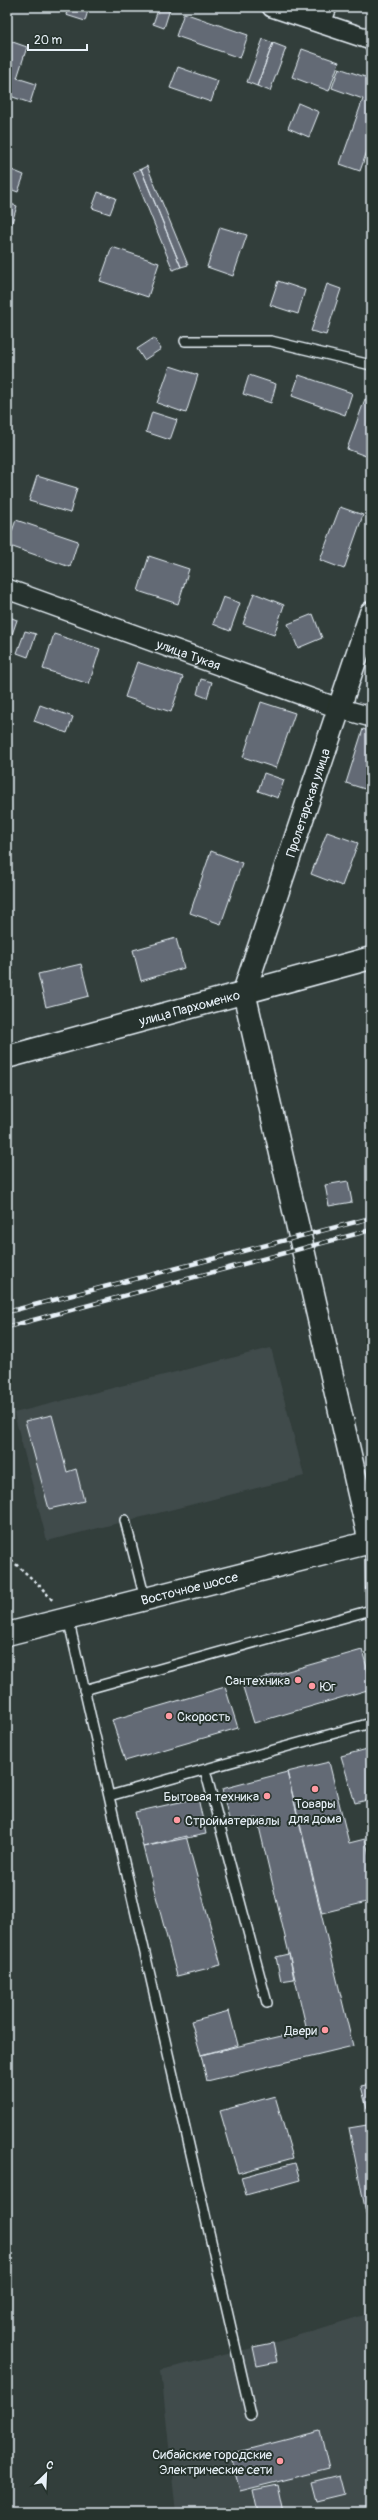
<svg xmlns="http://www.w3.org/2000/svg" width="378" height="2520" font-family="Pangolin,sans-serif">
<rect width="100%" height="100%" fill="#323e3b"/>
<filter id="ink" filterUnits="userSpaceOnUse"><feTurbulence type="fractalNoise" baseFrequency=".025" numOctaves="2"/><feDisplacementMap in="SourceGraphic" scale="8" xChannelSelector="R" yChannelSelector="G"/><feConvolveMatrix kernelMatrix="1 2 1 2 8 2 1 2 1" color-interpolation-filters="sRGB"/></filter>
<g filter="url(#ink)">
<!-- built -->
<path fill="#414b4c" d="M271 1348 304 1476 47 1541 14 1413Z
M371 2313V2513H176L161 2370 273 2343Z"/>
<!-- building -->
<path fill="#636a74" stroke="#e8f1f8" d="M68 7H89L85 21 66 15Z
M159 7 170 9 164 28 153 24Z
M184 13 248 35 240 58 176 36Z
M263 39 273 43 257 86 247 82Z
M7 40 27 47 17 78 36 84 30 103 10 96 7 101Z
M273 43 286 48 270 91 257 86Z
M302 49 339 62 329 91 292 77Z
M178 67 218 81 211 102 170 88Z
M339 68 371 79V140L360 171 340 164 363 99 332 88Z
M298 103 319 112 309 137 288 128Z
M147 166 188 265 181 267 141 169Z
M7 168 24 175 18 192 7 188Z
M141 169 181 267 173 270 133 172Z
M98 192 116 198 110 214 92 208Z
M7 203 17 206 9 232H7Z
M220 227 247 235 233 276 207 267Z
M112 247 159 263 148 297 100 281Z
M278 281 305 290 298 314 270 305Z
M327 284 341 289 326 335 311 331Z
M154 338 161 349 144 360 137 349Z
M170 366 198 375 186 413 157 403Z
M249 375 276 384 271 403 243 394Z
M299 375 352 393 345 415 292 396Z
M365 399 371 401V458L347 449Z
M152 412 177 420 170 440 146 432Z
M37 476 77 488 70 513 29 501Z
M340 507 363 515 344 569 320 560Z
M16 520 78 541 70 567 7 545Z
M149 556 189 569 178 604 138 591Z
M254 593 284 605 274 635 243 624Z
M223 597 240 603 230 631 213 624Z
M313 614 322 638 298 648 288 624Z
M7 616 17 620 8 646H7Z
M25 631 36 634 28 657 17 653Z
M54 634 100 649 89 684 43 669Z
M137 662 183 677 171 712 125 697Z
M201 679 212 682 207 698 197 694Z
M261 702 295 713 276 768 243 757Z
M40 705 73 717 67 733 34 721Z
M363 729 371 732V791L346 783Z
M264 773 284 780 278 798 258 791Z
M327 832 358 843 342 886 311 874Z
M211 851 242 863 221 924 190 913Z
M176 938 184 968 141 981 133 950Z
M7 950 13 974 7 976Z
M81 964 89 996 46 1007 38 974Z
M348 1181 352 1202 329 1206 325 1185Z
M52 1415 67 1472 76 1469 84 1501 49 1509 25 1421Z
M362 1650 371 1682V1689L254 1723 242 1684Z
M225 1687 238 1728 125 1761 112 1720Z
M371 1748V1771L369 1772 371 1799 355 1803 341 1756Z
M329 1762 349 1843 365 1839 371 1861V1901L322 1913 287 1772Z
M287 1772 353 2046 207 2081 201 2055 307 2030 257 1818 230 1824 222 1789Z
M198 1798 206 1834 143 1847 135 1812Z
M186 1836 221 1965 177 1976 143 1847Z
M289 1954 294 1979 281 1981 276 1957Z
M229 2011 238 2045 201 2055 191 2021Z
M371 2084V2108L367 2109 361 2086Z
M275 2096 293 2158 238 2173 220 2111Z
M367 2125 371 2146 370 2233 349 2128Z
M295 2163 300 2180 246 2195 241 2177Z
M273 2343 277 2362 257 2366 253 2347Z
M320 2431 329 2469 240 2491 230 2454Z
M340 2475 345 2494 316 2501 311 2482Z
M278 2485 284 2513H258L253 2490Z"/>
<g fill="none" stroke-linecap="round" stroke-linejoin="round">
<!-- service casing -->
<g stroke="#e8f1f8" stroke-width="12">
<path id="service" d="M185 341H271L371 365
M125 1520 145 1599
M370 1542 371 1615
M68 1618 251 2415
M84 1690 371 1610
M205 1770 267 2003
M109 1796 371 1723"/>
</g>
<!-- minor casing -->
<g stroke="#e8f1f8" stroke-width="22">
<g id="minor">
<path d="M272 7 371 40"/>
<path d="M321 23 327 7"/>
<path id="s1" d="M7 589 338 708 371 717"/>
</g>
</g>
<!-- secondary casing -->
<g stroke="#e8f1f8" stroke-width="25">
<g id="secondary">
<path id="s2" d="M7 1057 371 958"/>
<path id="s3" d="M370 1542 244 992 371 613"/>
</g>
</g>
<!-- primary casing -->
<g stroke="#e8f1f8" stroke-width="25">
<g id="primary">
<path id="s4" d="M7 1634 371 1542"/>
</g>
</g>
<!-- path -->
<path stroke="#e8f1f8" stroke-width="2.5" stroke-dasharray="3 3" stroke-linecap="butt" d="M7 1556 40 1586 54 1602"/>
<!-- service -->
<use href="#service" stroke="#26332d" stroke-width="9"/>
<!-- minor -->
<use href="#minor" stroke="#26332d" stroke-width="19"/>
<!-- secondary -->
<use href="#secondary" stroke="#26332d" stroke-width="22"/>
<!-- primary -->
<use href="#primary" stroke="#26332d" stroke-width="22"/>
<!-- rail casing -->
<g stroke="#e8f1f8" stroke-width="4.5">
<path id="rail" d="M7 1312 371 1218
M7 1327 371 1230"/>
</g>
<!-- rail -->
<use href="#rail" stroke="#26332d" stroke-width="3" stroke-dasharray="9" stroke-linecap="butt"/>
</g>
</g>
<!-- markers -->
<g fill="#ff9aa2" stroke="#26332d" stroke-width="1.5">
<circle cx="298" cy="1680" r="4"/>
<circle cx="312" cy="1686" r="4"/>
<circle cx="169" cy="1716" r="4"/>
<circle cx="315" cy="1789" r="4"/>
<circle cx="267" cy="1796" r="4"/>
<circle cx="177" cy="1820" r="4"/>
<circle cx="325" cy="2030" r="4"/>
<circle cx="280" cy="2461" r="4"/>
</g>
<g text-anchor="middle" stroke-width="4" stroke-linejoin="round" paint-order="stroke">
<!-- street labels -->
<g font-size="13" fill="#e8f1f8" stroke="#26332d">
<text dy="5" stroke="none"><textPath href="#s1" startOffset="193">улица Тукая</textPath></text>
<text dy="5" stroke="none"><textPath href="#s3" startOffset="764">Пролетарская улица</textPath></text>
<text dy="5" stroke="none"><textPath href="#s2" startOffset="189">улица Пархоменко</textPath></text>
<text dy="5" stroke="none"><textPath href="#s4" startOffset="188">Восточное шоссе</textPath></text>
</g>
<!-- poi labels -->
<g font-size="13" fill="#e8f1f8" stroke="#26332d" text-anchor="end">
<text x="290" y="1685">Сантехника</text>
<text x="320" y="1691" text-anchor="start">Юг</text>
<text x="177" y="1721" text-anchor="start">Скорость</text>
<text x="259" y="1801">Бытовая техника</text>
<text x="315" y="1808" text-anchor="middle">Товары<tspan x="315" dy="15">для дома</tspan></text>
<text x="185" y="1825" text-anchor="start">Стройматериалы</text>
<text x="317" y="2035">Двери</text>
<text x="272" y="2459">Сибайские городские<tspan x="272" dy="15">Электрические сети</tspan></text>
</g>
</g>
<!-- margin -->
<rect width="378" height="2520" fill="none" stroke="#26332d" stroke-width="24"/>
<rect x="12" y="12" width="354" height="2496" fill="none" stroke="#e8f1f8" stroke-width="1.5" filter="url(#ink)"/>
<!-- north arrow -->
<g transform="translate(46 2474) rotate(24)" stroke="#26332d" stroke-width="3" paint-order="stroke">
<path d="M0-3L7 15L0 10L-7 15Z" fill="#e8f1f8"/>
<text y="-6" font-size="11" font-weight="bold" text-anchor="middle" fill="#e8f1f8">С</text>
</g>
<!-- scale -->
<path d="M28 44v6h59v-6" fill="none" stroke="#e8f1f8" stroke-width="2"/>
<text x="34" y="44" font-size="12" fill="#e8f1f8" stroke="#26332d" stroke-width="3" paint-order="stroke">20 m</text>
</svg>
